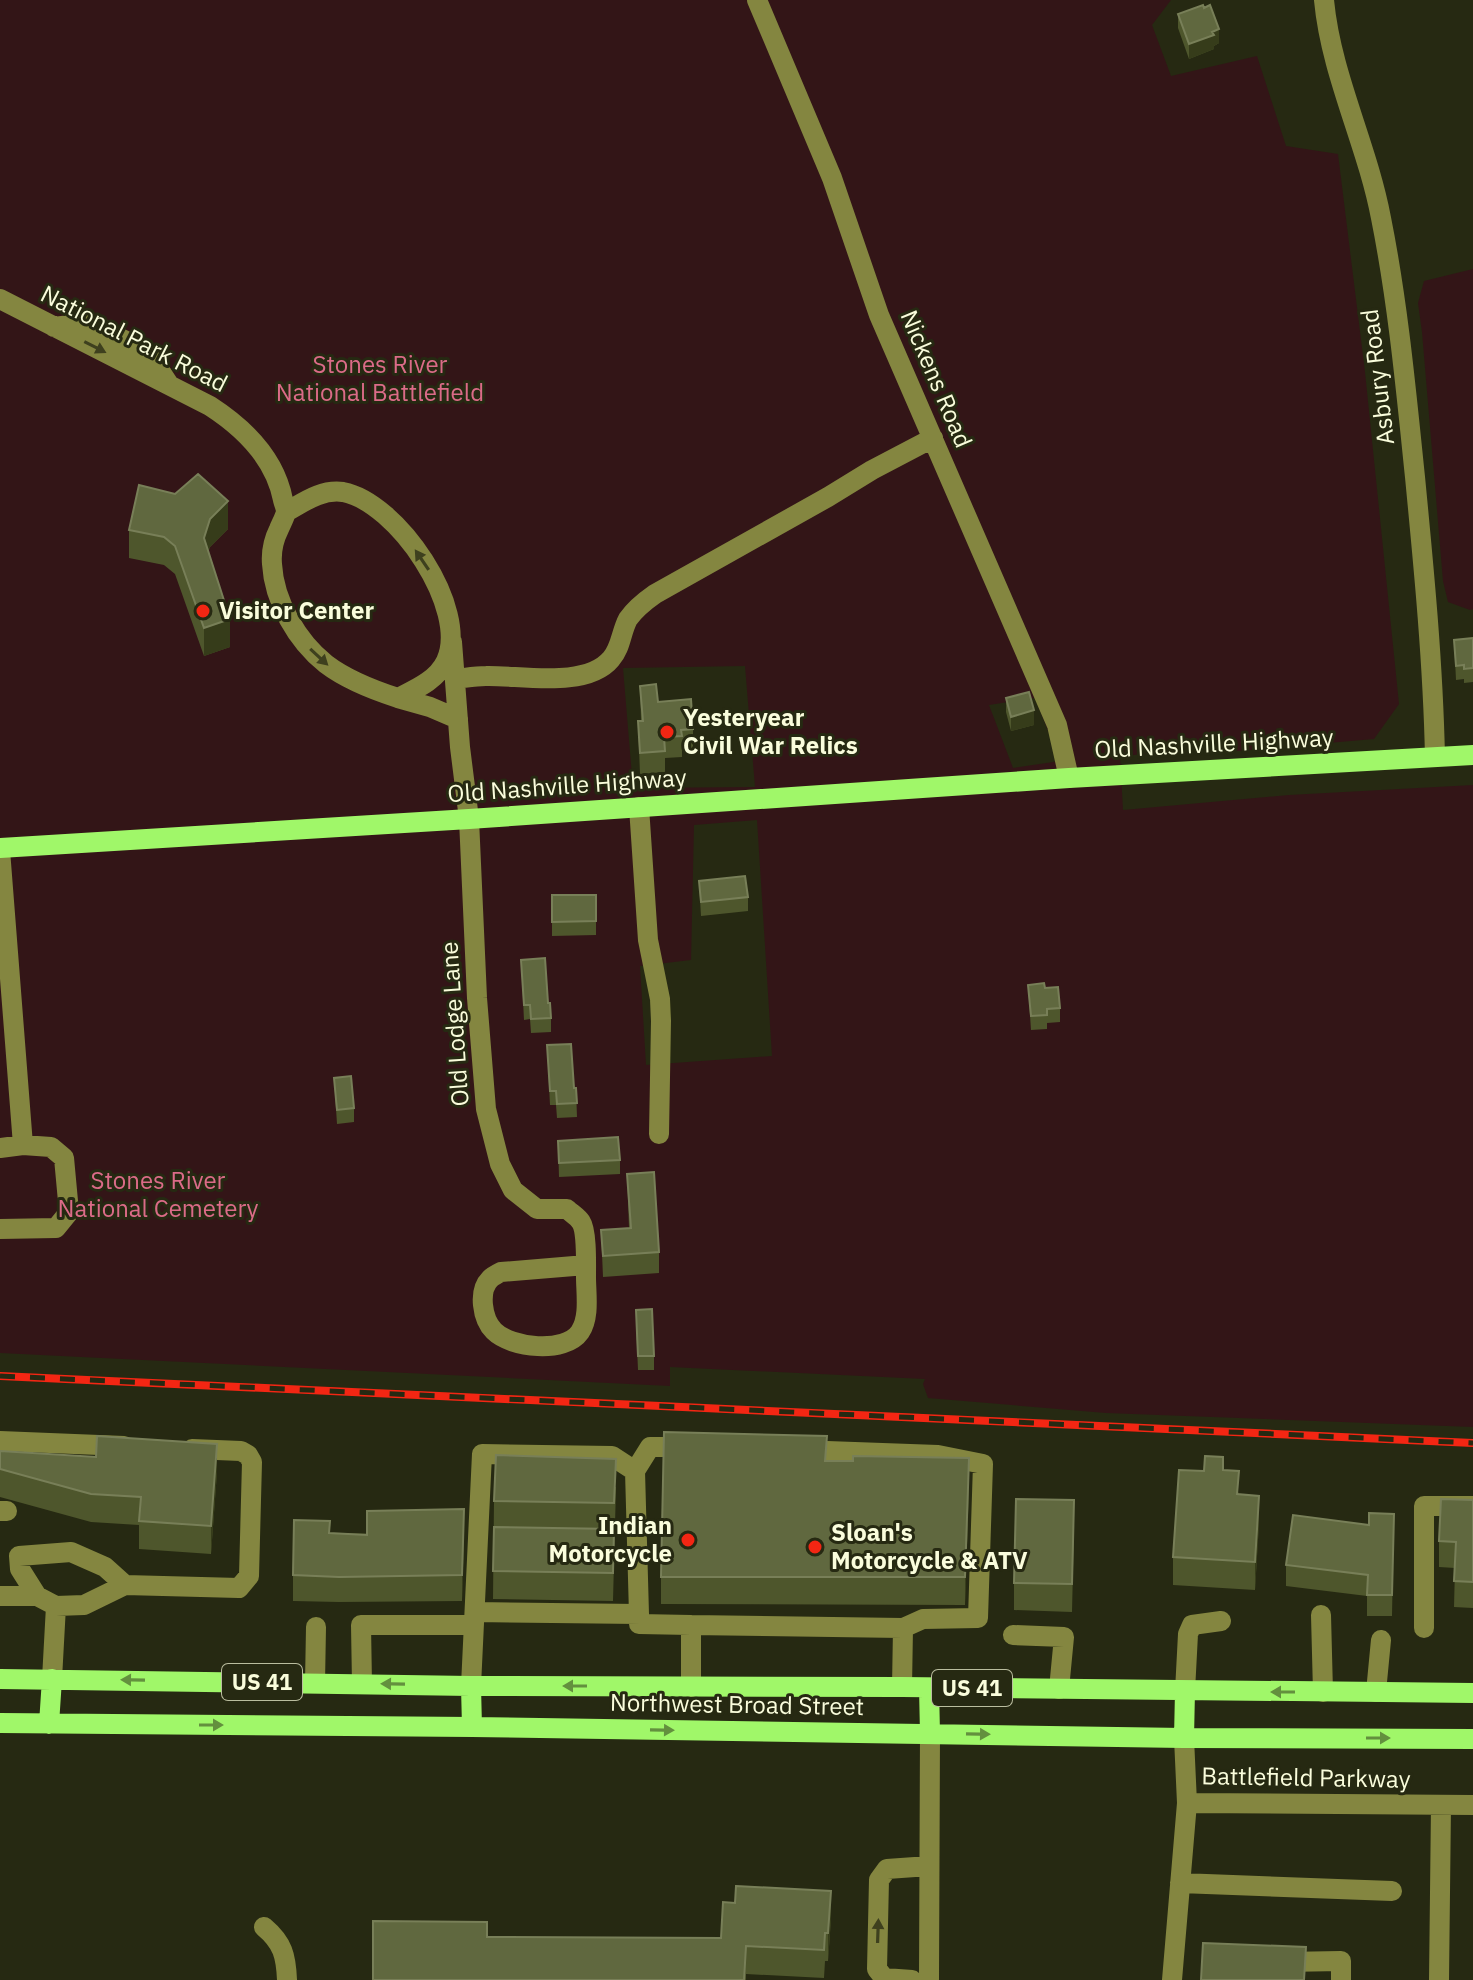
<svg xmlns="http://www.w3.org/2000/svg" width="1473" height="1980" font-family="'IBM Plex Sans',sans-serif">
<rect width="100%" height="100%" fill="#262912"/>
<!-- green -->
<path fill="#331517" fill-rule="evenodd" d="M0 0H1171L1152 25 1171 76 1257 56 1286 146 1338 154 1365 372 1399 704 1374 739 1214 753 1212 749 1120 756 1123 810 1289 795 1473 785V1427L1106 1413 928 1398 923 1384 925 1379 670 1367V1386L0 1353ZM745 666 755 787 633 788 623 668ZM1035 698 1060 761 1013 768 989 705ZM757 820 772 1056 646 1065 640 966 691 960 694 825Z
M1473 269V609L1470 610 1448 602 1443 581 1422 332 1418 303 1424 281Z"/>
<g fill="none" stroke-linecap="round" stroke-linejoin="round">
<!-- minor -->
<path stroke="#848640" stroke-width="20" d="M757 0 832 178 879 315 1057 725 1069 778
M1324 0C1331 75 1367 144 1381 218 1398 303 1406 390 1415 477 1424 570 1433 663 1435 757
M0 299 210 406C244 428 275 458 283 500 284 504 286 508 286 512 285 517 281 524 279 529 274 539 271 552 272 564 274 601 297 641 326 664 347 680 373 690 398 698 416 689 437 680 446 661 470 609 397 502 343 492 321 489 304 502 286 512
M54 327 78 324 94 325 140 348 155 363 168 383
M452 642 460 747 469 819 477 998 486 1109 500 1164 513 1190 537 1209H567C571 1213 578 1217 581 1222 587 1231 586 1265 586 1277 586 1294 590 1317 580 1332 565 1354 511 1348 494 1331 482 1319 478 1291 490 1279 493 1276 497 1274 501 1272L586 1265
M455 679C465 678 475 676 486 676 520 675 586 689 611 659 621 648 621 632 628 619 635 609 645 601 655 594L828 497 872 470 933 438
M398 698 430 707 458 719
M639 807 648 940 660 999 661 1021 659 1134
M0 850 23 1145
M0 1148 23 1145 51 1147 64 1158 69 1212 56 1228 0 1229
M0 1441 124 1446
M799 1450 938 1455 983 1464 978 1618 923 1619 903 1628
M635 1471 650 1447H692
M0 1511H7
M71 1552 105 1567 125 1585 84 1605 56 1606 37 1596 20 1569 19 1556Z
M125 1585 239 1588 249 1576 252 1462 248 1455 241 1451 192 1449
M0 1596H37
M475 1612 639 1614V1624L691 1625V1687
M1321 1615 1323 1692
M691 1625 903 1628 902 1687
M1424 1628V1506H1473
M1013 1635 1064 1637 1059 1689
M52 1679 56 1606
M315 1683 316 1627
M362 1684 361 1625H474
M471 1686 482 1454 612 1456 635 1471 639 1614
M1185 1691 1188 1634 1192 1625 1221 1621
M1376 1692 1381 1640
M1184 1738 1187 1803 1473 1805
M1180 1883 1392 1891
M264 1927C283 1943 286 1956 287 1980
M1284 1962 1341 1961V1980
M912 1980 884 1978 877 1969 879 1880 887 1869 929 1866
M929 1980 930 1733
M1172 1980 1187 1803
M1439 1980 1441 1805"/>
<!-- major -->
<path stroke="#a0f769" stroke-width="20" d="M0 848 469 819 1069 778 1473 755
M0 1679 471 1686 902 1687 1473 1693
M471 1686 472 1727
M929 1688 930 1733
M0 1723 472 1727 1184 1738 1473 1739
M49 1724 52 1679
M1184 1738 1185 1691"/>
<!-- rail casing -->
<g stroke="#f32613" stroke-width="8">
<path id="rail" d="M0 1376 1473 1443"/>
</g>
<!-- rail -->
<use href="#rail" stroke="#262912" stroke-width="5" stroke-dasharray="15" stroke-linecap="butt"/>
</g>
<!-- wall -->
<path fill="#4e562c" d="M1178 14 1219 43 1214 46V49L1189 59 1178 28Z
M228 529 210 547 208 551 230 647 204 656 175 574 164 565 129 558V530Z
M1473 638V682L1464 683V679L1456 680 1454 640Z
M640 686 658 702 693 729V750L682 751V757L665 758V772L640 774 638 721H641Z
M1006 698 1034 725 1011 731 1006 712Z
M699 881 748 897V911L701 916Z
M552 895H596V935L552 936Z
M521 960 548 1003 551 1018V1032L531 1033 530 1019 524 1020Z
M1028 985 1045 988 1060 1008V1022L1047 1023V1029L1031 1030Z
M547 1045 574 1088H576L577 1117 557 1118 556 1105H550Z
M334 1078 354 1108V1122L337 1124Z
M558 1141 620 1160V1174L559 1177Z
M627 1174 659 1252V1273L603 1277 601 1230 629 1228Z
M636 1324 654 1356V1370H638Z
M0 1451 217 1472 211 1554 139 1549V1525L91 1522 0 1497Z
M827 1461 969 1486 965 1605 661 1604V1577Z
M1223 1470 1259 1523 1255 1590 1173 1585V1557L1204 1471Z
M616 1487 613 1601 493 1599 494 1501Z
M1473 1500V1608L1454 1607 1455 1568 1439 1567V1541Z
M1394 1514 1392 1616H1367V1596L1286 1586V1565Z
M1074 1528 1072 1612 1014 1610V1583Z
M330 1533 464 1535 462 1601 339 1602 293 1601V1575Z
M831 1919 828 1961H825L824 1978 746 1974V1980H373L487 1937 721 1938Z"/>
<!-- shaded-wall -->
<path fill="#363c1a" d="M1219 29V43L1214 46V49L1189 59V44Z
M228 501V529L210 547 204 566V538L210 519Z
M230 619V647L204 656V628Z
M1034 710V725L1011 731V717Z
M217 1444V1472L211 1554V1526Z
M969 1458V1486L965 1605V1577Z
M1259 1496V1523L1255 1590V1562Z
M464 1509V1535L462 1601V1575Z
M831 1891V1919L828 1961V1933Z"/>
<!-- building -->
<path fill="#60683f" stroke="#787f58" stroke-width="2" d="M1203 5 1204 8 1210 5 1219 29 1212 32 1214 35 1189 44 1178 14Z
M198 474 228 501 210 519 204 538 230 619 204 628 175 546 164 537 129 530 139 485 175 494Z
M1473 638V668L1464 669V665L1456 666 1454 640Z
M656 684 658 702 691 699 693 729 681 730 682 736 664 737 665 751 640 753 638 721H643L640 686Z
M1029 692 1034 710 1011 717 1006 698Z
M745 876 748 897 701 902 699 881Z
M552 895H596V921L552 922Z
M545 958 548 1003H550L551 1018 531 1019 530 1005H524L521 960Z
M1044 983 1045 988 1058 987 1060 1008 1047 1009V1015L1031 1016 1028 985Z
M571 1044 574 1088H576L577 1103 557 1104 556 1091H550L547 1045Z
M351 1076 354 1108 337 1110 334 1078Z
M618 1137 620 1160 559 1163 558 1141Z
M654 1172 659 1252 603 1256 601 1230 631 1228 627 1174Z
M652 1309 654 1356H638L636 1310Z
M664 1432 827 1436 825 1461H853V1456L969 1458 965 1577H661Z
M97 1436 217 1444 211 1526 139 1521 141 1497 91 1494 0 1469V1451L96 1457Z
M496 1455 616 1459 614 1503 494 1501Z
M1205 1456 1223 1457V1470L1239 1471 1237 1494 1259 1496 1255 1562 1173 1557 1179 1470 1204 1471Z
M1016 1499 1074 1500 1072 1584 1014 1583Z
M1441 1499 1473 1500V1582L1454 1581 1456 1542 1439 1541Z
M464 1509 462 1575 339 1577 293 1575 294 1520 330 1521 329 1533 367 1535V1511Z
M1369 1513 1394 1514 1392 1595H1367L1368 1575 1286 1565 1293 1515 1369 1525Z
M494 1527 614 1529 613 1573 493 1571Z
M736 1886 831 1891 828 1933H825L824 1950 746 1946 744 1980H373V1921L487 1922V1937L721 1938 723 1902 735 1903Z
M1203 1943 1306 1947 1304 1980H1201Z"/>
<!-- one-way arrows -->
<defs><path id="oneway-solid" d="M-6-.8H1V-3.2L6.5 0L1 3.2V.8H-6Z" transform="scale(2)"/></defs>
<g fill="#3e401e">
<use href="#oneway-solid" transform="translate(95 347) rotate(27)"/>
<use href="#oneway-solid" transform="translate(422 560) rotate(-124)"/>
<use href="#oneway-solid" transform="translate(319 657) rotate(43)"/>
<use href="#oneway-solid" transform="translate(878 1931) rotate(-88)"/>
</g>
<g fill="#63903e">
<use href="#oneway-solid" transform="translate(133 1680) rotate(-179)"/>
<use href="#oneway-solid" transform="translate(393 1684) rotate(-179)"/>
<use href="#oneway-solid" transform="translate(575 1686) rotate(-180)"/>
<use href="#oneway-solid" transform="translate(1283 1692) rotate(-180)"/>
<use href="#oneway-solid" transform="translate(211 1725)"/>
<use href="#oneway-solid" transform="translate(662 1730) rotate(1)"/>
<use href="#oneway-solid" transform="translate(978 1734) rotate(1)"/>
<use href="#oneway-solid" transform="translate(1378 1738)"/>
</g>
<!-- markers -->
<g fill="#f32613" stroke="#262912" stroke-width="3">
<circle cx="203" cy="611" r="8"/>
<circle cx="667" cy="732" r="8"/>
<circle cx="688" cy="1540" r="8"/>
<circle cx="815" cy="1547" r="8"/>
</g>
<g text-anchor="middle" stroke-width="6" stroke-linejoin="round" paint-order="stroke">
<!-- shield labels -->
<g fill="#262912" stroke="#babd9f" stroke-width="2">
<rect x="222" y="1664" width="80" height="36" rx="6"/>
<rect x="932" y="1670" width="80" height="36" rx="6"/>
</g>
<g font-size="22" font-weight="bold" fill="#fafddc">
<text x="262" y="1690">US 41</text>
<text x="972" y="1696">US 41</text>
</g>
<!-- street labels -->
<g font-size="24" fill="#fafddc" stroke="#262912">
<text transform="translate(134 339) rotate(27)" y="8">National Park Road</text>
<text transform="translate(1378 377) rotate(-97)" y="8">Asbury Road</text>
<text transform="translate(936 379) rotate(67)" y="8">Nickens Road</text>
<text transform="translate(1214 744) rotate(-3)" y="8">Old Nashville Highway</text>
<text transform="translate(567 786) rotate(-4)" y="8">Old Nashville Highway</text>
<text transform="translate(455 1024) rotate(-94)" y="8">Old Lodge Lane</text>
<text transform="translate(737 1705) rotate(1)" y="8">Northwest Broad Street</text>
<text transform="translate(1306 1778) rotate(1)" y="8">Battlefield Parkway</text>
</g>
<!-- park labels -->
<g font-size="24" fill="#db6b88" stroke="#262912">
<text x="380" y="373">Stones River<tspan x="380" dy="28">National Battlefield</tspan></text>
<text x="158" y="1189">Stones River<tspan x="158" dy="28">National Cemetery</tspan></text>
</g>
<!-- poi labels -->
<g font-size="24" font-weight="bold" fill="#fafddc" stroke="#262912" text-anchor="start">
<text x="219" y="619">Visitor Center</text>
<text x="683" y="726">Yesteryear<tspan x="683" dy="28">Civil War Relics</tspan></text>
<text x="672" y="1534" text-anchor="end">Indian<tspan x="672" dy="28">Motorcycle</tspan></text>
<text x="831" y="1541">Sloan's<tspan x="831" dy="28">Motorcycle &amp; ATV</tspan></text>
</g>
</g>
</svg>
